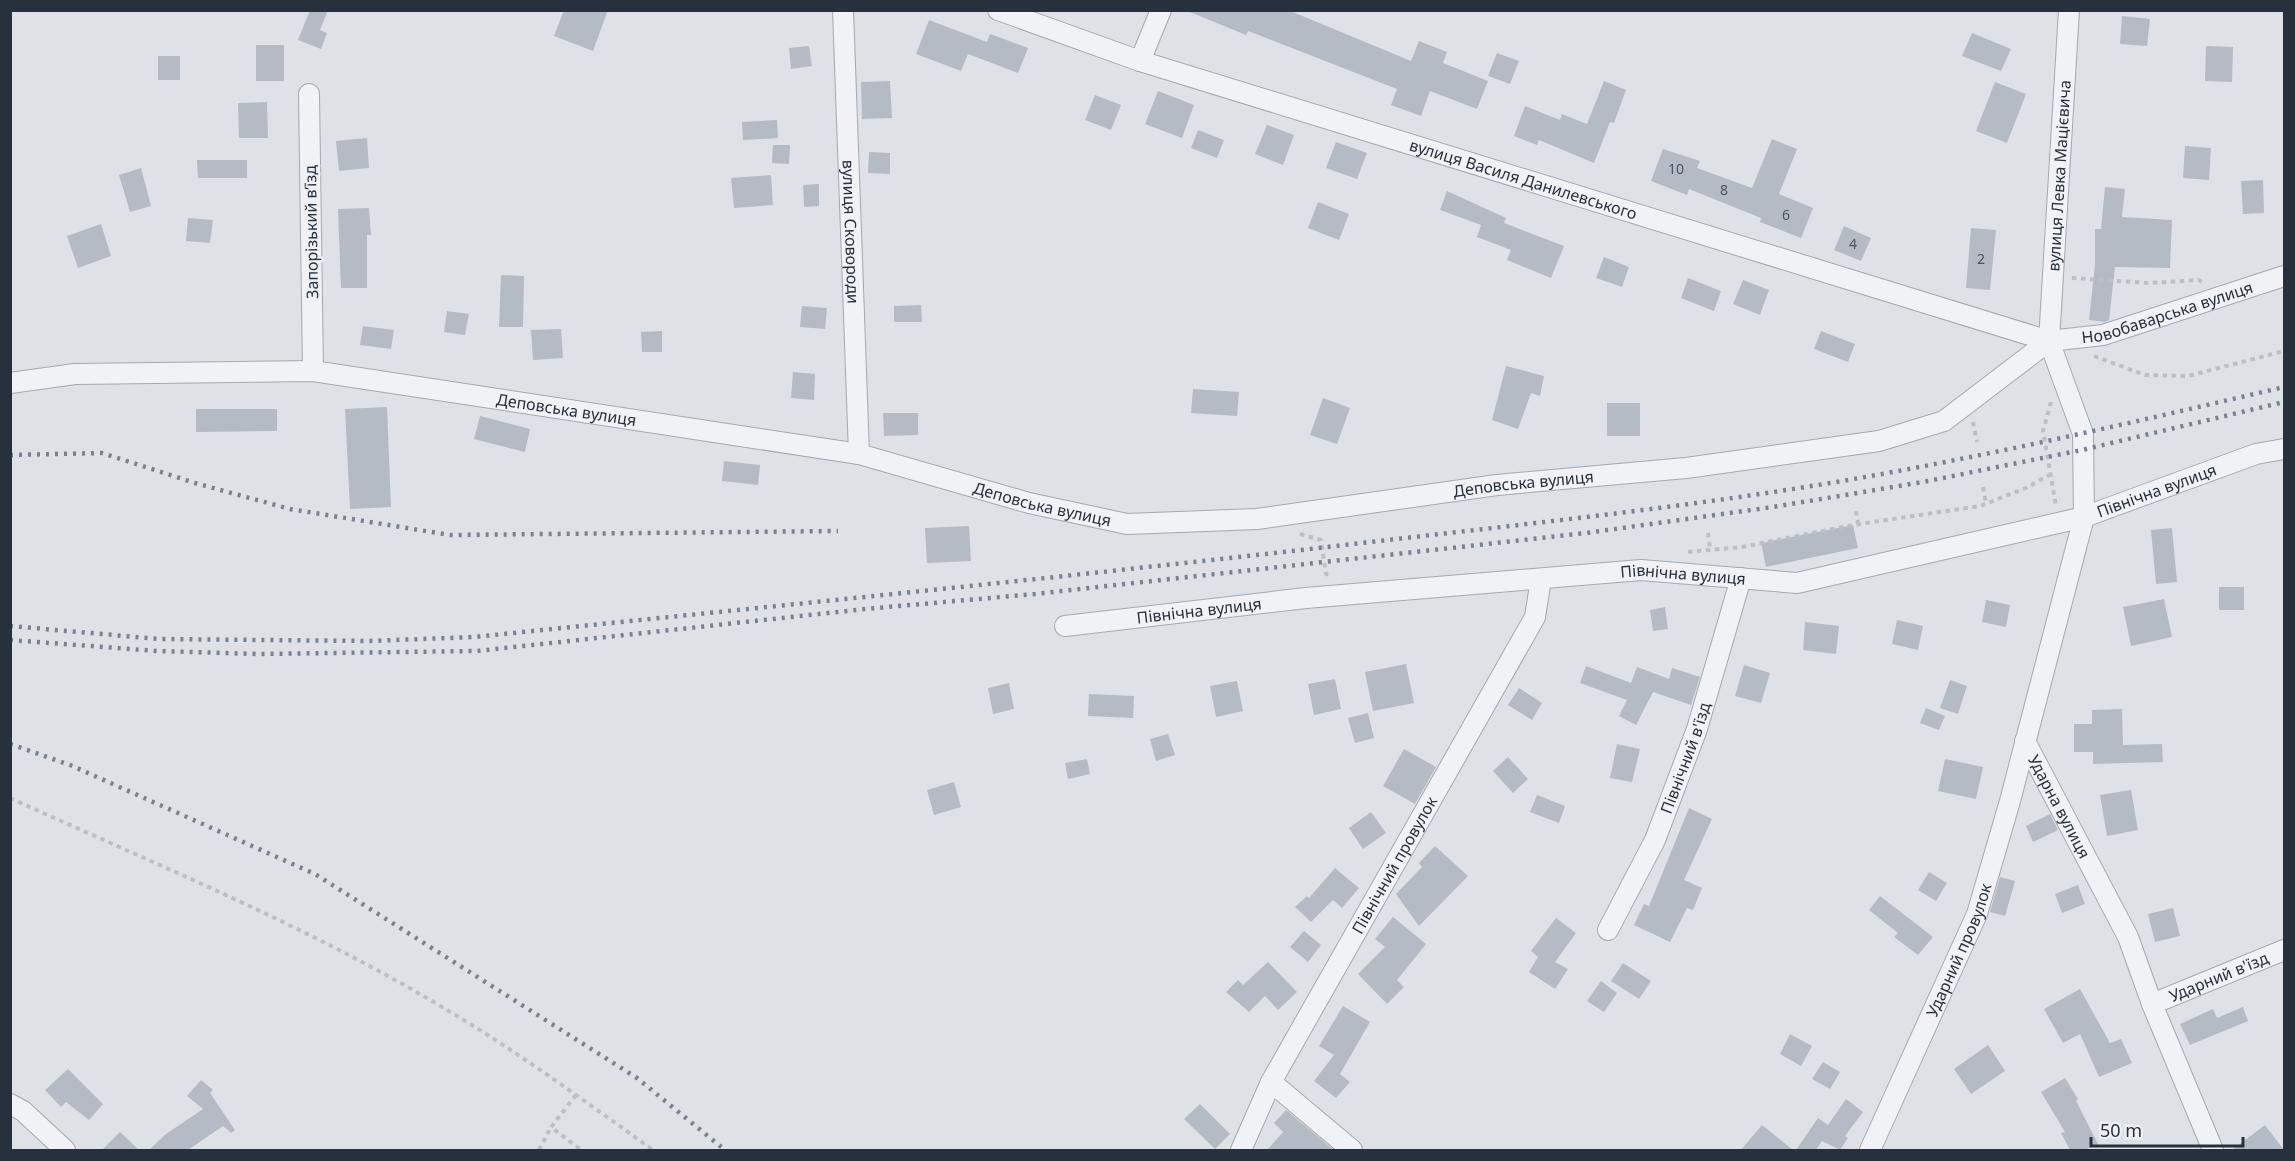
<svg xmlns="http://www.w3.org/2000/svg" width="2295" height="1161" font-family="'Noto Sans',sans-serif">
<rect width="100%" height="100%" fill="#dee2e7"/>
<!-- building -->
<path fill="#b5bbc4" d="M310 10H328L320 30 327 33 321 49 298 40Z
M564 10H608L593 51 554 36Z
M1185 10H1288L1411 61 1419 41 1447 52 1443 63 1488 81 1477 109 1430 91 1421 116 1391 105 1397 89 1248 31 1246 35Z
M2122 16 2150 19 2147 46 2120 44Z
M929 20 987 42 990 34 1028 48 1018 73 968 54 961 71 916 54Z
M1972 33 2011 49 2001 71 1962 56Z
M256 45H284V81H256Z
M809 46 812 66 791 69 789 48Z
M2206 46 2233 47 2232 82 2205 81Z
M1497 53 1519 61 1510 84 1488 76Z
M158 56H180V80H158Z
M890 81 892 118 862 119 861 82Z
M1604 81 1626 90 1614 123 1610 122 1594 163 1539 140 1537 145 1514 136 1525 106 1560 120 1562 114 1587 124Z
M1995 82 2026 94 2007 143 1976 131Z
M1158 91 1194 105 1182 138 1145 124Z
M1095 95 1121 105 1111 130 1085 120Z
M267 102 268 138H239L238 103Z
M777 120 778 138 743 140 742 122Z
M1267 125 1294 135 1283 165 1255 154Z
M1198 130 1224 140 1217 158 1191 148Z
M367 138 369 168 339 171 336 141Z
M1772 139 1797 149 1779 194 1813 208 1801 238 1760 222 1761 218 1689 189 1687 195 1651 181 1663 149 1700 161 1697 168 1752 188Z
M1336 142 1367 153 1357 179 1326 168Z
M773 145H790L789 164 772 163Z
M2185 146 2211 148 2209 180 2183 178Z
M869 152 890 153V174L868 173Z
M197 160H247V178H198Z
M141 168 151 206 130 212 119 175Z
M771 175 773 205 734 208 731 178Z
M2263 180 2264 213 2243 214 2241 181Z
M819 184V206L804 207 803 185Z
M2105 187 2125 189 2122 217 2172 220 2170 268 2115 267 2109 320 2105 322 2089 320 2095 265V229H2101Z
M1447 191 1506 218 1504 223 1564 246 1551 278 1507 260 1511 250 1477 237 1481 225 1440 210Z
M1318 202 1349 214 1339 240 1308 228Z
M369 208 371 235H367V288H341L338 209Z
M188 218 213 220 210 243 186 241Z
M101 224 111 256 78 268 67 236Z
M1844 226 1871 238 1861 261 1834 250Z
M1971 228 1996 230 1990 290 1966 288Z
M1604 257 1629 267 1622 287 1596 278Z
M501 275 524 276 523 327H499Z
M1688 278 1721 291 1714 311 1681 298Z
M1743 280 1769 290 1760 315 1733 304Z
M921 305 922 322H894V306Z
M802 306 827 308 825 329 800 327Z
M447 311 469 314 465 335 444 332Z
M363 326 394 330 391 349 360 345Z
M561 329 563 358 533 360 531 330Z
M662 331V352H642L641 332Z
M1821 331 1855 344 1848 362 1814 349Z
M1506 366 1544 376 1540 396 1531 393 1518 429 1492 420Z
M793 372 815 374 814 400 791 398Z
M1193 389 1239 392 1237 416 1191 413Z
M1323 398 1350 408 1337 444 1310 435Z
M1607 403H1640V436H1607Z
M387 407 391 507 350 509 345 409Z
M196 409H277V431L196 432Z
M883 413H918V435L884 436Z
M480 416 530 429 525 452 474 439Z
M724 461 760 465 758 485 722 481Z
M1853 525 1858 548 1766 567 1761 543Z
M969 526 971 561 927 563 925 528Z
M2172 528 2177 582 2156 584 2151 530Z
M2219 587H2244V610H2219Z
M2164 599 2172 637 2131 646 2123 607Z
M1986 600 2010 605 2006 627 1982 622Z
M1665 607 1668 629 1653 631 1650 610Z
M1897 620 1923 626 1918 650 1892 644Z
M1805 622 1839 626 1836 654 1803 650Z
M1406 664 1414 703 1373 711 1365 672Z
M1744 665 1770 673 1761 703 1735 696Z
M1586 666 1631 683 1637 667 1669 679 1672 668 1700 677 1691 705 1653 692 1636 725 1619 716 1627 700 1580 683Z
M1335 679 1341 709 1314 715 1308 684Z
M1950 680 1967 686 1958 714 1940 708Z
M1237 681 1243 711 1216 717 1210 686Z
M1009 683 1014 709 993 714 988 688Z
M1519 688 1542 703 1532 720 1508 705Z
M1089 694 1134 696 1133 718 1088 716Z
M1926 708 1945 716 1939 730 1920 723Z
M2122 709 2123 745 2162 744 2163 762 2093 764V752H2074V724H2092V710Z
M1368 713 1374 738 1355 743 1348 718Z
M1168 734 1175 755 1156 761 1150 739Z
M1617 744 1640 749 1632 782 1610 778Z
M1404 749 1436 767 1415 804 1383 786Z
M1508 757 1528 779 1513 793 1493 771Z
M1087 759 1090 774 1068 779 1065 763Z
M1945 759 1983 767 1976 799 1938 791Z
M954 782 961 807 934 815 927 790Z
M2131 790 2138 830 2107 836 2100 795Z
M1537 795 1565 806 1559 823 1530 812Z
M1689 808 1712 819 1684 880 1702 888 1693 910 1687 908 1670 942 1634 925 1644 904 1649 906Z
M1371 812 1386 833 1363 849 1349 828Z
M2050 814 2058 830 2033 842 2026 826Z
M1435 846 1468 876 1419 926 1396 894 1422 867 1419 863Z
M1335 868 1359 888 1342 908 1333 900 1311 922 1295 907 1307 896 1309 898Z
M1929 872 1947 883 1936 901 1918 890Z
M2000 877 2015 881 2005 916 1990 912Z
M2078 885 2085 904 2062 913 2055 894Z
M1880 896 1933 937 1918 955 1894 937 1898 933 1869 910Z
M2173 908 2180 936 2155 942 2148 914Z
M1393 917 1426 944 1397 980 1404 987 1387 1004 1358 974 1385 947 1375 939Z
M1556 918 1576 933 1555 962 1568 969 1555 989 1529 972 1538 957 1531 951Z
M1304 931 1321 945 1308 962 1290 947Z
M1268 962 1297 992 1278 1010 1265 996 1249 1012 1226 992 1238 980 1243 985Z
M1623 963 1651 981 1639 999 1611 981Z
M1601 981 1617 993 1604 1012 1587 1001Z
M2080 989 2110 1043 2121 1039 2132 1063 2099 1077 2080 1034 2063 1043 2044 1009Z
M1343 1006 1370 1022 1340 1074 1350 1082 1336 1098 1314 1081 1334 1055 1319 1046Z
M2243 1007 2248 1021 2190 1045 2180 1024 2213 1009 2217 1018Z
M1790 1034 1812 1046 1801 1066 1780 1054Z
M1988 1045 2005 1071 1971 1094 1954 1069Z
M1823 1062 1840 1072 1830 1089 1812 1079Z
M68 1069 103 1104 89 1120 66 1102 61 1107 45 1090Z
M2065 1078 2078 1099 2076 1101 2098 1144 2085 1150H2070L2061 1133 2065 1132 2041 1092Z
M201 1080 213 1090 210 1093 235 1130 231 1133 223 1126 188 1150H149L166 1134 203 1109 187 1096Z
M1846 1099 1863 1112 1845 1136 1848 1138 1840 1150 1822 1141 1816 1150H1796L1818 1118 1828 1125Z
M1200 1104 1230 1134 1215 1149 1184 1119Z
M1286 1110 1334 1150H1267L1283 1132 1274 1123Z
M1762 1125 1793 1150H1741Z
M2265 1125 2284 1150H2232Z
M120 1132 139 1150H102Z"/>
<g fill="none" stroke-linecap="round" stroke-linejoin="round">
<!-- minor casing -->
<g stroke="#a3a9b1" stroke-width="22">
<g id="minor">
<path id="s1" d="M843 10 859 454"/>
<path id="s2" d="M998 10 1140 61 2049 341 2103 335 2284 276"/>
<path d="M1140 61 1161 10"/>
<path d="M309 94 313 371"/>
<path id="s3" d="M10 383 75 374 313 371 859 454 1029 503 1127 524 1257 519 1497 485 1686 468 1879 441 1944 421 2049 341"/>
<path id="s4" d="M1065 626 1306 598 1641 570 1797 583 2084 517 2256 454 2284 449"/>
<path id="s5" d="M2025 741 2128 937 2152 1004 2213 1150"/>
<path id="s6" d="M1608 930 1655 840 1697 729 1741 578"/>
<path id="s7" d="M2152 1004 2284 950"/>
<path d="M1271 1082 1352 1150"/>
<path d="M10 1104 23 1111 65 1150"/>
<path id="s8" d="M1241 1150 1271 1082 1535 617 1541 579"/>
<path id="s9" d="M1870 1150 1977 914 2010 801 2084 517 2083 434 2049 341 2069 10"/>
</g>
</g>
<!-- path -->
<path stroke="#bcc0c6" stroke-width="4" stroke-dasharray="4.5 4.5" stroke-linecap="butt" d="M2072 278 2149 283 2199 280 2204 283
M2094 356 2145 375 2188 376 2284 351
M2051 402 2043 431 2056 506
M1973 422 1977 442
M1983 487 1986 504
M1856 511 1858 524
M1708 533 1710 549
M1300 534 1321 540 1326 574 1331 575
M1688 552 1742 547 1853 525 1980 506 2026 488 2051 474
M10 798C157 865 308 926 447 1010 518 1052 586 1102 653 1150
M576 1095 551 1127 581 1150
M539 1150 551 1127"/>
<!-- minor -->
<use href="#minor" stroke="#f0f2f6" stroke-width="20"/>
<!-- rail -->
<path stroke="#778291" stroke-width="4.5" stroke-dasharray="3 6" stroke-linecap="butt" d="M10 455 102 453 195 483 290 509 450 535 838 531
M10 626 159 639 369 641 474 637C776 606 1078 576 1379 541 1552 521 1727 503 1898 471 2028 447 2156 417 2284 387
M10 640 157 651 258 654 477 651 865 609 1035 594 1586 533 1773 507 1923 482 2082 450 2284 402
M10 744 70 765 315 874 637 1078 725 1150"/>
</g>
<g text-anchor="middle" stroke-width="4.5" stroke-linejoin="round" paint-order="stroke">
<!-- number labels -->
<g font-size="14" fill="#4a5460">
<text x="1676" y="174">10</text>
<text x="1724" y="195">8</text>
<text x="1786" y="220">6</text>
<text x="1853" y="249">4</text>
<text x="1981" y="264">2</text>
</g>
<!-- street labels -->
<g font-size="16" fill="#27313e" stroke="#edf1f5">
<text dy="6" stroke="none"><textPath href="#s9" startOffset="1018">вулиця Левка Мацієвича</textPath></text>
<text dy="6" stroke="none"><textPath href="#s2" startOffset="552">вулиця Василя Данилевського</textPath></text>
<text transform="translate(311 232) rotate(-91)" y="6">Запорізький вʼїзд</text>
<text dy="6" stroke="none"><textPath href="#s1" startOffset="222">вулиця Сковороди</textPath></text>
<text dy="6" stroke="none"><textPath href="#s2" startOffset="1224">Новобаварська вулиця</textPath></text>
<text dy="6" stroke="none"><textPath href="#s3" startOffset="560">Деповська вулиця</textPath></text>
<text dy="6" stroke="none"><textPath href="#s3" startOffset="1532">Деповська вулиця</textPath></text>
<text dy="6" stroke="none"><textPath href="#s4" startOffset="1107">Північна вулиця</textPath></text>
<text dy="6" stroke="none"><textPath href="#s3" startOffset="1046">Деповська вулиця</textPath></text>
<text dy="6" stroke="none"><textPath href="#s4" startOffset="621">Північна вулиця</textPath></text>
<text dy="6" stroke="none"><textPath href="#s4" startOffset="135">Північна вулиця</textPath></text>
<text dy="6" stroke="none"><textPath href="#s6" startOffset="189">Північний в'їзд</textPath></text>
<text dy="6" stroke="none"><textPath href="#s5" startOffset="74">Ударна вулиця</textPath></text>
<text dy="6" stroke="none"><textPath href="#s8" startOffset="324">Північний провулок</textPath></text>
<text dy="6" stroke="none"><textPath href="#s9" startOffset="219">Ударний провулок</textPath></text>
<text dy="6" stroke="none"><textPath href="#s7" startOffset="72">Ударний в'їзд</textPath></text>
</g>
</g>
<!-- border -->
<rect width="2295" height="1161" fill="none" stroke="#27313e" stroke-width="24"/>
<!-- scale -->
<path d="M2091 1137v9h152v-9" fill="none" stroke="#27313e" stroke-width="3"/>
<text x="2100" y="1137" font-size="18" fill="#27313e" stroke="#edf1f5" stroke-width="4.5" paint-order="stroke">50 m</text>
</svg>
